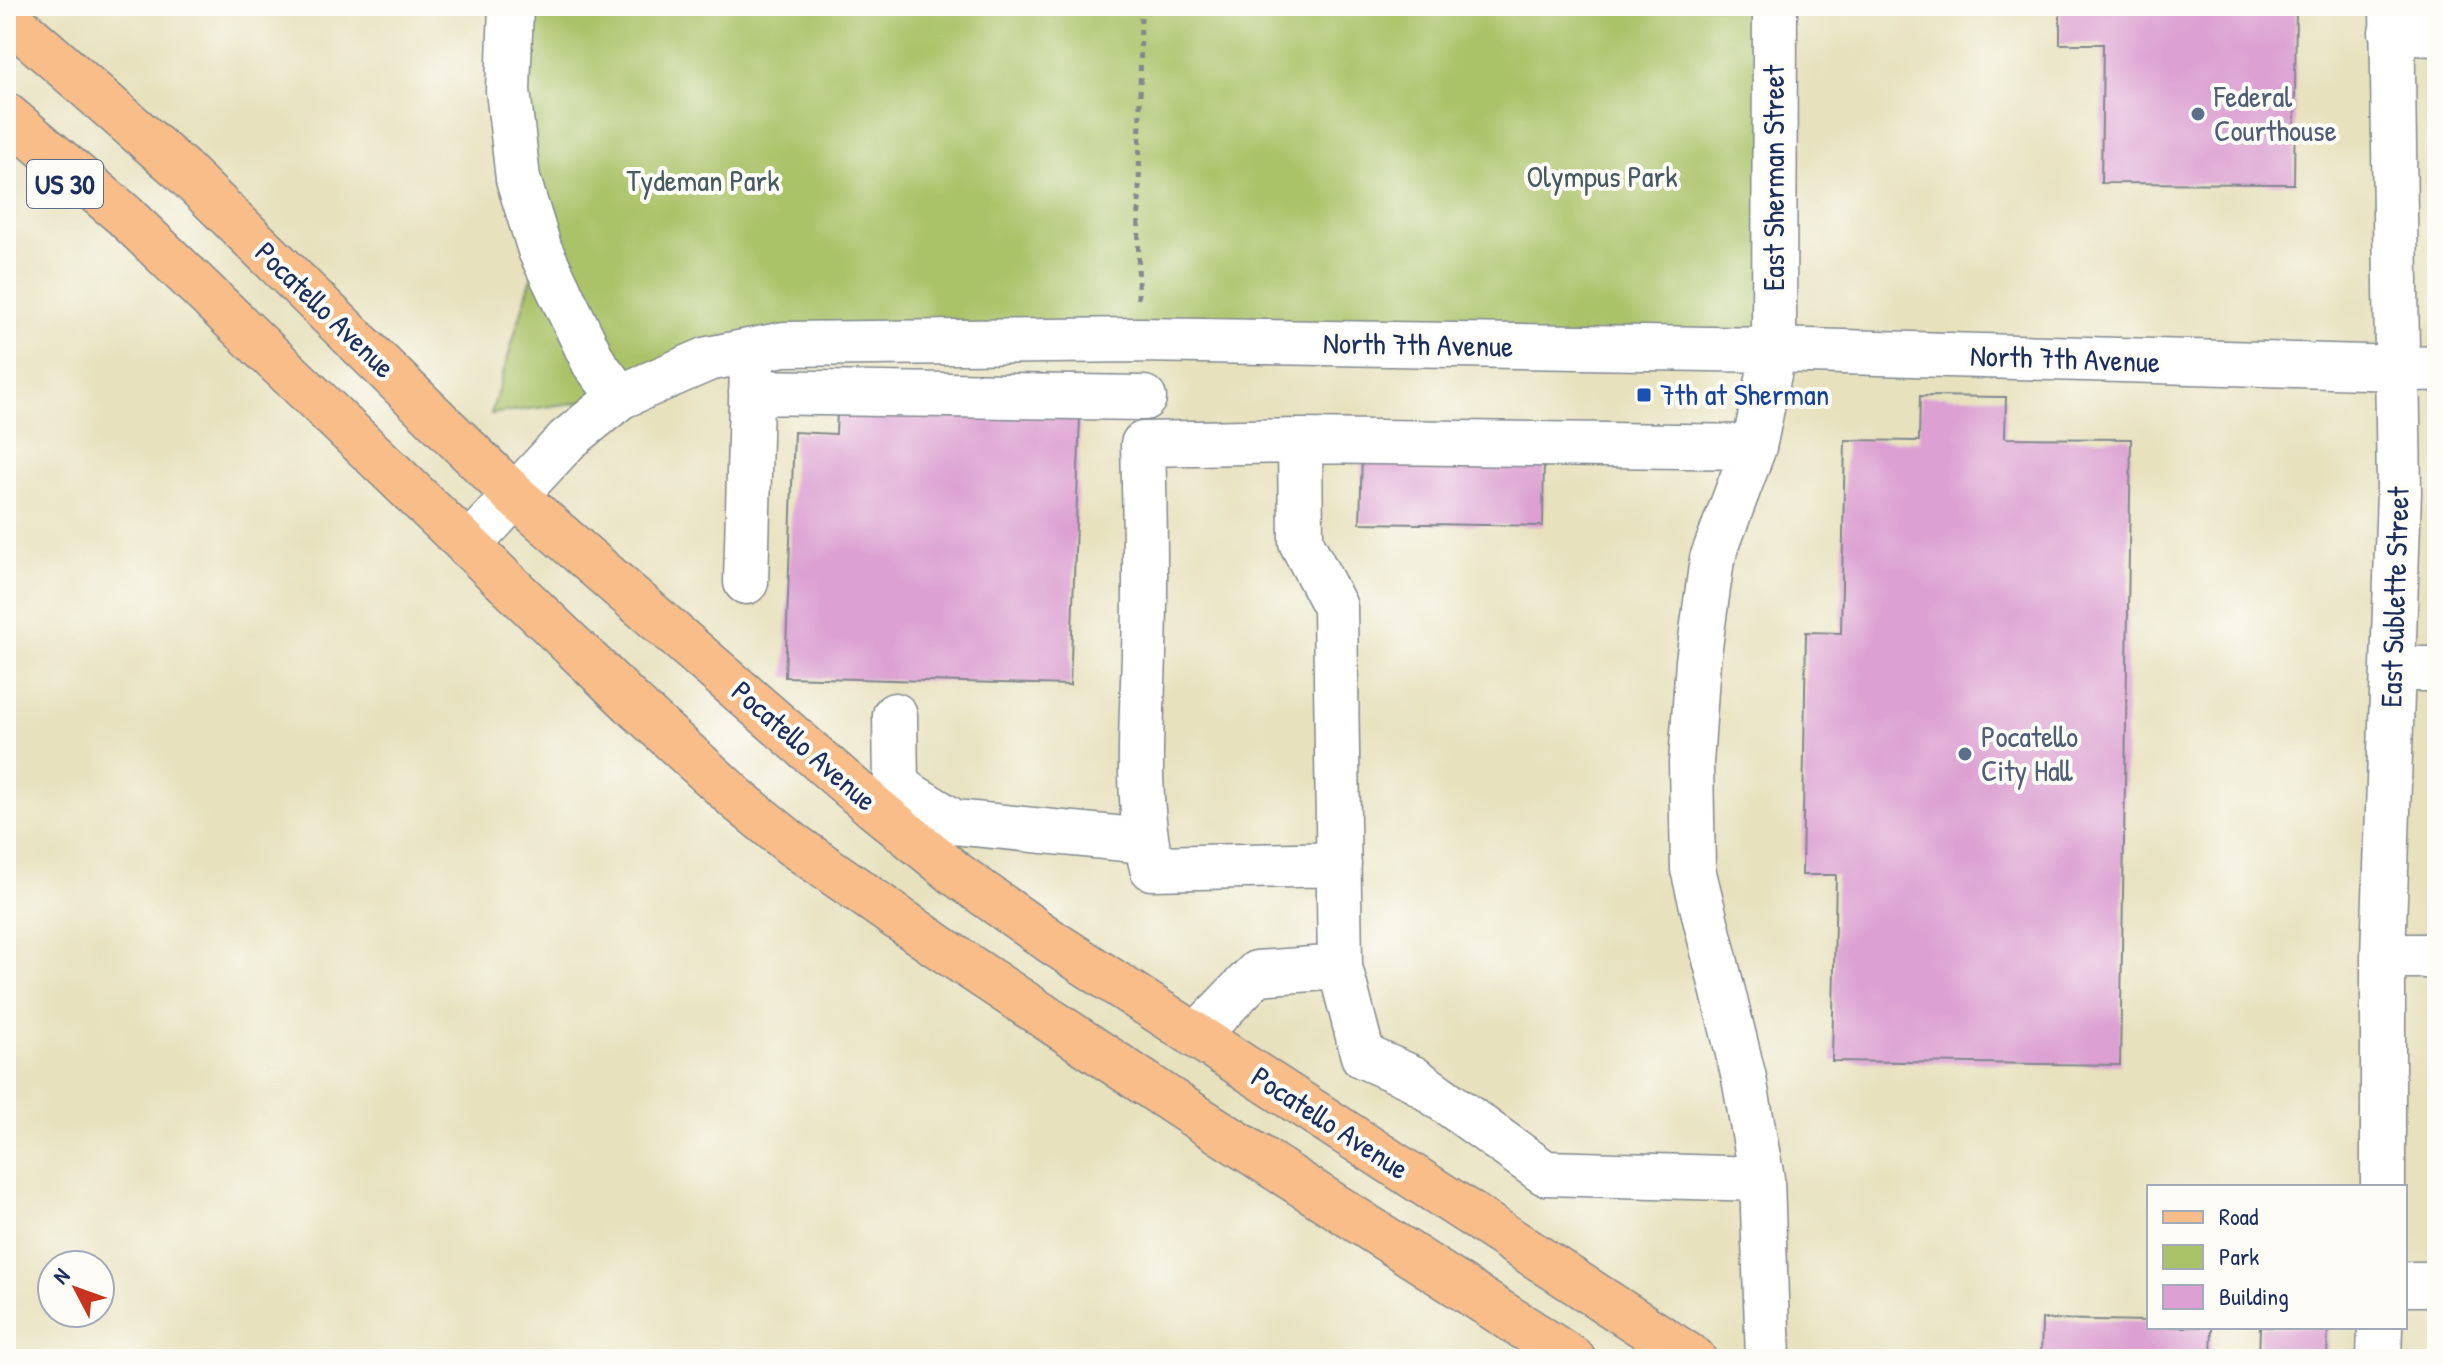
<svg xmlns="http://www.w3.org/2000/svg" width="2443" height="1365" font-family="'Patrick Hand',sans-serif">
<rect width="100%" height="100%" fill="#fdfcf7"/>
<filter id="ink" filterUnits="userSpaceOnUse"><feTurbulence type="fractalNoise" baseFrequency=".0125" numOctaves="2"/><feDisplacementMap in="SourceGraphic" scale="16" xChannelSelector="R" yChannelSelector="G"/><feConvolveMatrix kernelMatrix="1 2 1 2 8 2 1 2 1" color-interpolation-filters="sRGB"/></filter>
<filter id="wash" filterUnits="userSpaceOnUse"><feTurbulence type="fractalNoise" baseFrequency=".006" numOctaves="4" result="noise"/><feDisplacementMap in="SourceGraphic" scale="32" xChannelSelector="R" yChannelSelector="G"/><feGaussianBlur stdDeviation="1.8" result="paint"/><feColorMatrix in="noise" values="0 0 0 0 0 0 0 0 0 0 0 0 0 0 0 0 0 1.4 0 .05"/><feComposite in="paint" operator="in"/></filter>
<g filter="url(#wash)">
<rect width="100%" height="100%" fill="#e7e1bd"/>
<!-- green -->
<path fill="#aac369" stroke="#627964" stroke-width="2" d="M511 6H1775L1774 350 784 344 620 397 491 414 540 250Z"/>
<g id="blocks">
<!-- building -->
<path fill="#dca0d2" d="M2060 6H2296L2294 184 2101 183 2103 44H2060Z
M1920 396 2006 397 2005 438 2131 439 2120 1065 1832 1061 1836 875H1802L1806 632 1841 633 1845 440 1919 441Z
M837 409 1080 417 1070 685 785 677 794 432 836 434Z
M1362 453 1544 457 1543 526 1360 523Z
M2042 1319 2149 1321V1327H2212L2211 1359H2041Z
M2260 1327H2328L2327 1359H2259Z"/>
</g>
</g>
<g filter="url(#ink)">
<use href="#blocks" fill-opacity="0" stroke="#81888e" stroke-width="2"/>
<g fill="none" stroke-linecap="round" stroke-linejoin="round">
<!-- minor casing -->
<g stroke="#81888e" stroke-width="47">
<path id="minor" d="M511 6 508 90 518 179 540 250 594 363 620 397
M2391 32 2437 34
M751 392 1144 398
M1300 441 1301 542 1335 607 1340 967 1363 1056 1413 1078 1545 1173 1762 1179
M468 546 567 440 620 397 708 359 784 344 1138 340 1774 350 2437 369
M746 582 752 365
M2393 669H2437
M895 715 896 786 954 822 1145 841
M1339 864 1152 868C1135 799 1142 724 1144 654 1146 584 1145 514 1143 444L1300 441 1754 447
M2383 956H2437
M1196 1036 1257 973 1340 967
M2383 1187V956L2399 492 2392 6
M2405 1284H2437
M1768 1359 1762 1179 1744 1078 1693 869 1691 763 1698 661 1712 559 1754 447 1774 350 1775 6
M2379 1359 2380 1327"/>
</g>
<!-- major casing -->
<g stroke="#81888e" stroke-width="47">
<path id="major" d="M6 16 182 170 515 496 875 808 956 874 1052 942 1694 1359
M6 115 124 215 632 703 738 800 792 844 938 946 1181 1107 1573 1359"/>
</g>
<!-- path -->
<path stroke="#81888e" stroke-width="5" stroke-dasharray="6 6" stroke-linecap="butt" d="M1138 299 1141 6"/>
<!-- minor -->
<use href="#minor" stroke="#fff" stroke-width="44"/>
<!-- major -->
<use href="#major" stroke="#f8bd89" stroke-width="44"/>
</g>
</g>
<!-- markers -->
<g fill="#5c6f8a" stroke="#fdfcf7" stroke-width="3">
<circle cx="2198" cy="114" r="8"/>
<circle cx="1965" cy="754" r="8"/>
</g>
<rect fill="#1a4fb4" stroke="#fdfcf7" stroke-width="3" x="1636" y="387" width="16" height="16" rx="4"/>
<g text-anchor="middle" stroke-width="8" stroke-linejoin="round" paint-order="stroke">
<!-- shield labels -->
<rect fill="#fdfcf7" stroke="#5f6c8c" stroke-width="2" x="27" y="160" width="76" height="48" rx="6"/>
<g font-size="28" font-weight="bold" fill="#1b2f5e">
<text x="65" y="194">US 30</text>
</g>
<!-- service labels -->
<g font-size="30" fill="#4e5e75" stroke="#fdfcf7" text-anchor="start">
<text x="2214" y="107">Federal<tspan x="2214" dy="34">Courthouse</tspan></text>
<text x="1981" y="747">Pocatello<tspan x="1981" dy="34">City Hall</tspan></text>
</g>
<!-- park labels -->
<g font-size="30" fill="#465b61" stroke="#fdfcf7">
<text x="1602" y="187">Olympus Park</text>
<text x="703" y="191">Tydeman Park</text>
</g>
<!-- street labels -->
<g font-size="30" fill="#1b2f5e" stroke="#fdfcf7">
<text transform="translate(1774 178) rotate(-90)" y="10">East Sherman Street</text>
<text transform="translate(325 310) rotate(44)" y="10">Pocatello Avenue</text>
<text transform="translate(1418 345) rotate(1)" y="10">North 7th Avenue</text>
<text transform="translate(2065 359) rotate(2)" y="10">North 7th Avenue</text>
<text transform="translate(2395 597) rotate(-88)" y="10">East Sublette Street</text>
<text transform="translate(804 746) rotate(41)" y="10">Pocatello Avenue</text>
<text transform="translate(1330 1123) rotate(33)" y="10">Pocatello Avenue</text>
</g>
<!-- transit labels -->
<g font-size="30" fill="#164399" stroke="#fdfcf7" text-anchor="start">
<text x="1660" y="405">7th at Sherman</text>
</g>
</g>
<!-- margin -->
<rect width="2443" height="1365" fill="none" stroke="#fdfcf7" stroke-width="32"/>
<!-- legend -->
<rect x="2147" y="1185" width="260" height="144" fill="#fdfcf7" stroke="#a3aaba" stroke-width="2"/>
<rect x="2163" y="1211" width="40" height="12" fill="#f8bd89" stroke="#a3aaba" stroke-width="2"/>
<text x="2219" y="1225" font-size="24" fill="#1b2f5e">Road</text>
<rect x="2163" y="1245" width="40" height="24" fill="#aac369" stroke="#a3aaba" stroke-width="2"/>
<text x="2219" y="1265" font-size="24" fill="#1b2f5e">Park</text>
<rect x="2163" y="1285" width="40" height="24" fill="#dca0d2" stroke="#a3aaba" stroke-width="2"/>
<text x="2219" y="1305" font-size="24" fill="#1b2f5e">Building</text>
<!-- north arrow -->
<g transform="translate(76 1289) rotate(311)"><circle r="38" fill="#fdfcf7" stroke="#a3aaba" stroke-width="2"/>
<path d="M0-6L14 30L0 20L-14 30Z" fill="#c8321e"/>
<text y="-12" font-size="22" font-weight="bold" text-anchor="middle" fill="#1b2f5e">N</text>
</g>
</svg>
